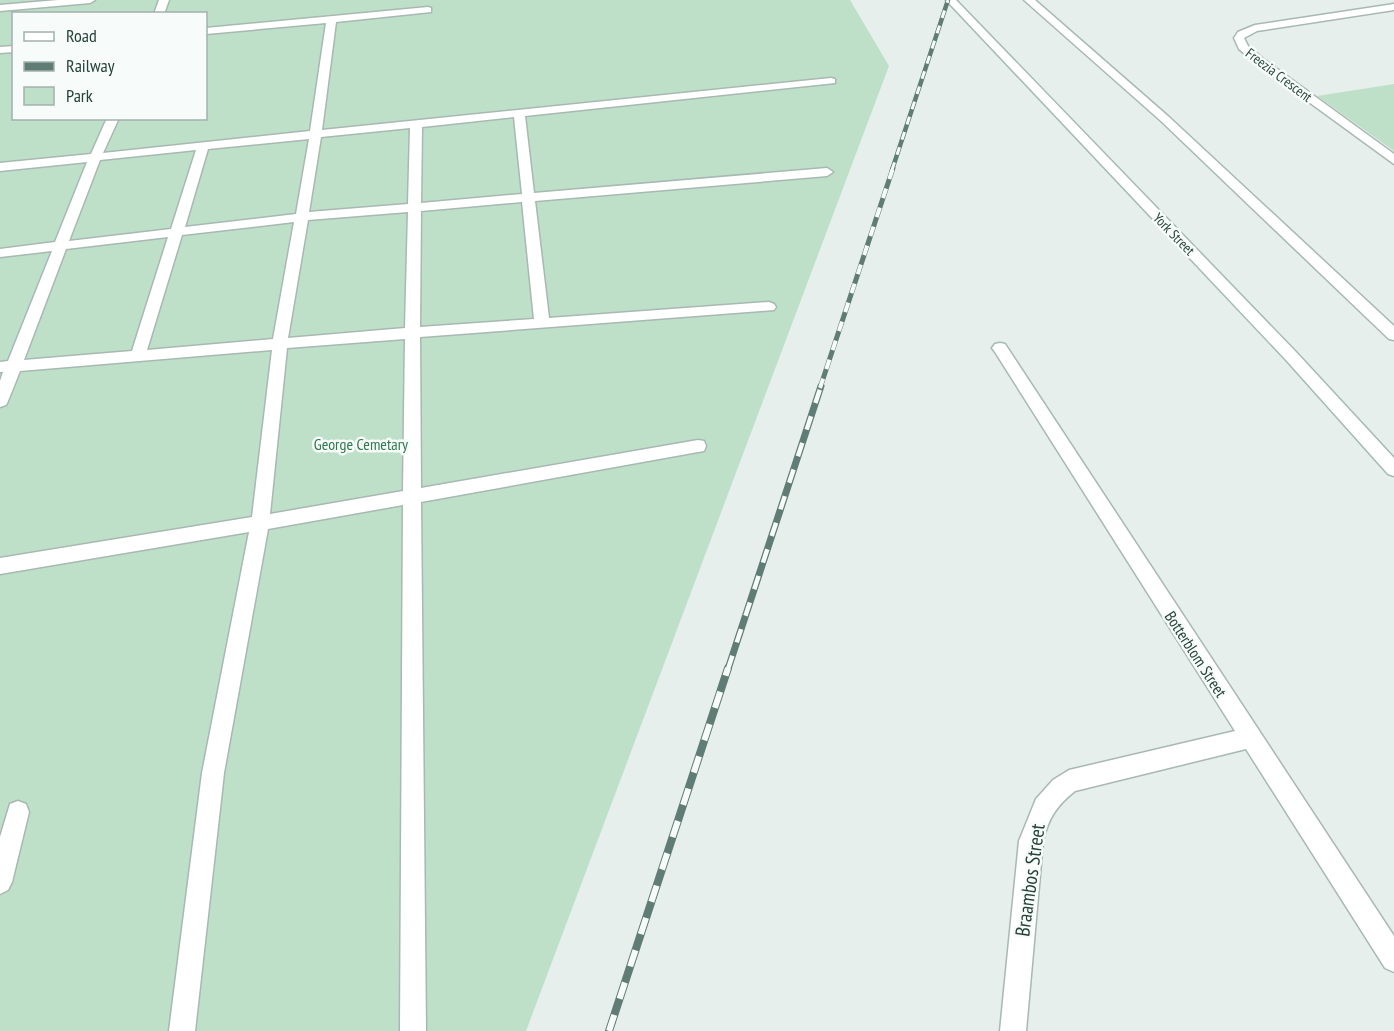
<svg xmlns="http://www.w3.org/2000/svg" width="1394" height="1031" font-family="'PT Sans Narrow',sans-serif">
<rect width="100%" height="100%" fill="#e6efeb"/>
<!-- green -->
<path fill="#bfe0c8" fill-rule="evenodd" d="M0 0H850L889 66 526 1031H0ZM14 14H206V118H14Z
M1394 84V151L1317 96Z"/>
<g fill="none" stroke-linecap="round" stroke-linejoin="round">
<!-- lane casing -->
<g stroke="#a8b8b2" stroke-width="3">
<path id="lane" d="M58 0H95L90 3 0 11V5Z
M159 0H169L164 14H154Z
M428 7 431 8V12L336 22 322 130 831 78 835 79V83L525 116 534 193 827 168 833 172 827 176 535 201 549 318 769 302 774 304 776 307 774 310 420 337 421 488 698 440 704 441 706 446 704 451 698 452 421 502 426 1031H400L403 505 268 529 224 773 195 1031H169L202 773 249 532 0 574V558L252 517 272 350 20 371 8 401 6 405 0 407V381L3 372H0V362L8 361 52 251 0 257V249L55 242 87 162 0 171V163L91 154 107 118H119L103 153 310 131 326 23 206 34V28ZM514 117 522 194 421 203 422 127ZM410 128 408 204 309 212 321 137ZM309 139 296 214 185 227 208 149ZM196 150 171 229 69 241 100 160ZM522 202 534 319 420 327 421 211ZM408 212 405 328 288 338 308 220ZM294 222 273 339 147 350 182 235ZM168 237 132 351 24 360 66 249ZM405 339 403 491 270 514 287 348Z
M14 46V52L0 53V47Z
M18 801 26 804 29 812 12 882 8 890 0 894V837L10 804Z"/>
</g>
<!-- street casing -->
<g stroke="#a8b8b2" stroke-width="3">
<path id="street" d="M1024 0H1035L1169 117 1394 326V340L1389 339 1161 121Z
M1394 4V10L1257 31 1244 38 1248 46 1262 58 1394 154V164L1254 62 1239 49 1234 38 1238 32 1255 25Z
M1000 343 1005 344 1394 936V972L1385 968 1246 749 1075 791C1057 805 1048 819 1043 841L1026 1031H1000L1019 841 1036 799 1053 780 1069 770 1235 731 995 352 992 348 995 344Z"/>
</g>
<!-- secondary casing -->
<g stroke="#a4bbb3" stroke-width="3">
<path id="secondary" d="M946 0H956L1296 352 1394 458V476L1388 474 1286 360Z"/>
</g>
<!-- lane -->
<use href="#lane" fill="#fff" fill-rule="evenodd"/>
<!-- street -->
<use href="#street" fill="#fff" fill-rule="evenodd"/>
<!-- secondary -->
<use href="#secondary" fill="#fff" fill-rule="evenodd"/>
<!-- rail-far3 casing -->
<g stroke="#5f7d75" stroke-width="4.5">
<path id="rail-far3" d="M892 170 948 0"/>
</g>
<!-- rail-far2 casing -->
<g stroke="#5f7d75" stroke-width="5">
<path id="rail-far2" d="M820 388 893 168"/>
</g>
<!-- rail-far1 casing -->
<g stroke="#5f7d75" stroke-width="7">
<path id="rail-far1" d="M728 669 821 386"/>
</g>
<!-- rail casing -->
<g stroke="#5f7d75" stroke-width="8">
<path id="rail" d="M609 1031 728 668"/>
</g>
<!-- rail-far3 -->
<use href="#rail-far3" stroke="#f7fbf9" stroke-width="3" stroke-dasharray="8" stroke-linecap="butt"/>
<!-- rail-far2 -->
<use href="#rail-far2" stroke="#f7fbf9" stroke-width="4" stroke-dasharray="10" stroke-linecap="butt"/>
<!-- rail-far1 -->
<use href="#rail-far1" stroke="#f7fbf9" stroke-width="4.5" stroke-dasharray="14" stroke-linecap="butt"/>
<!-- rail -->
<use href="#rail" stroke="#f7fbf9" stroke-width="6" stroke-dasharray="17" stroke-linecap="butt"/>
</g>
<g text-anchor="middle" stroke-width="5" stroke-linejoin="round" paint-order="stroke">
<!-- far-street labels -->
<g font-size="14" fill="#24423a" stroke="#f7fbf9">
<text transform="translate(1279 75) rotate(37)" y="5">Freezia Crescent</text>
<text transform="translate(1174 234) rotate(46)" y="5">York Street</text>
</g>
<!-- park labels -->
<g font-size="16" fill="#2d7a4b" stroke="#f7fbf9">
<text x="361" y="450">George Cemetary</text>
</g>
<!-- street labels -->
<g font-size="16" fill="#24423a" stroke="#f7fbf9">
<text transform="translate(1196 654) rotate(57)" y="6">Botterblom Street</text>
</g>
<!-- near-street labels -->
<g font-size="20" fill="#24423a" stroke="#f7fbf9">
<text transform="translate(1030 880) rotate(-82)" y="7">Braambos Street</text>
</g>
</g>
<!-- legend -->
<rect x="12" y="12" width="195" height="108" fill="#f7fbf9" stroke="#a3b1ad" stroke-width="1.5"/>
<rect x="24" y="32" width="30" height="9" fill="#ffffff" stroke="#a3b1ad" stroke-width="1.5"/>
<text x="66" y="42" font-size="18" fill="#24423a">Road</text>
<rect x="24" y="62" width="30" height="9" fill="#5f7d75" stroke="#a3b1ad" stroke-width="1.5"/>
<text x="66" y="72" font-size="18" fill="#24423a">Railway</text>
<rect x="24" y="87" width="30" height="18" fill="#bfe0c8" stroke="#a3b1ad" stroke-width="1.5"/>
<text x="66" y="102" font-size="18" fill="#24423a">Park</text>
</svg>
